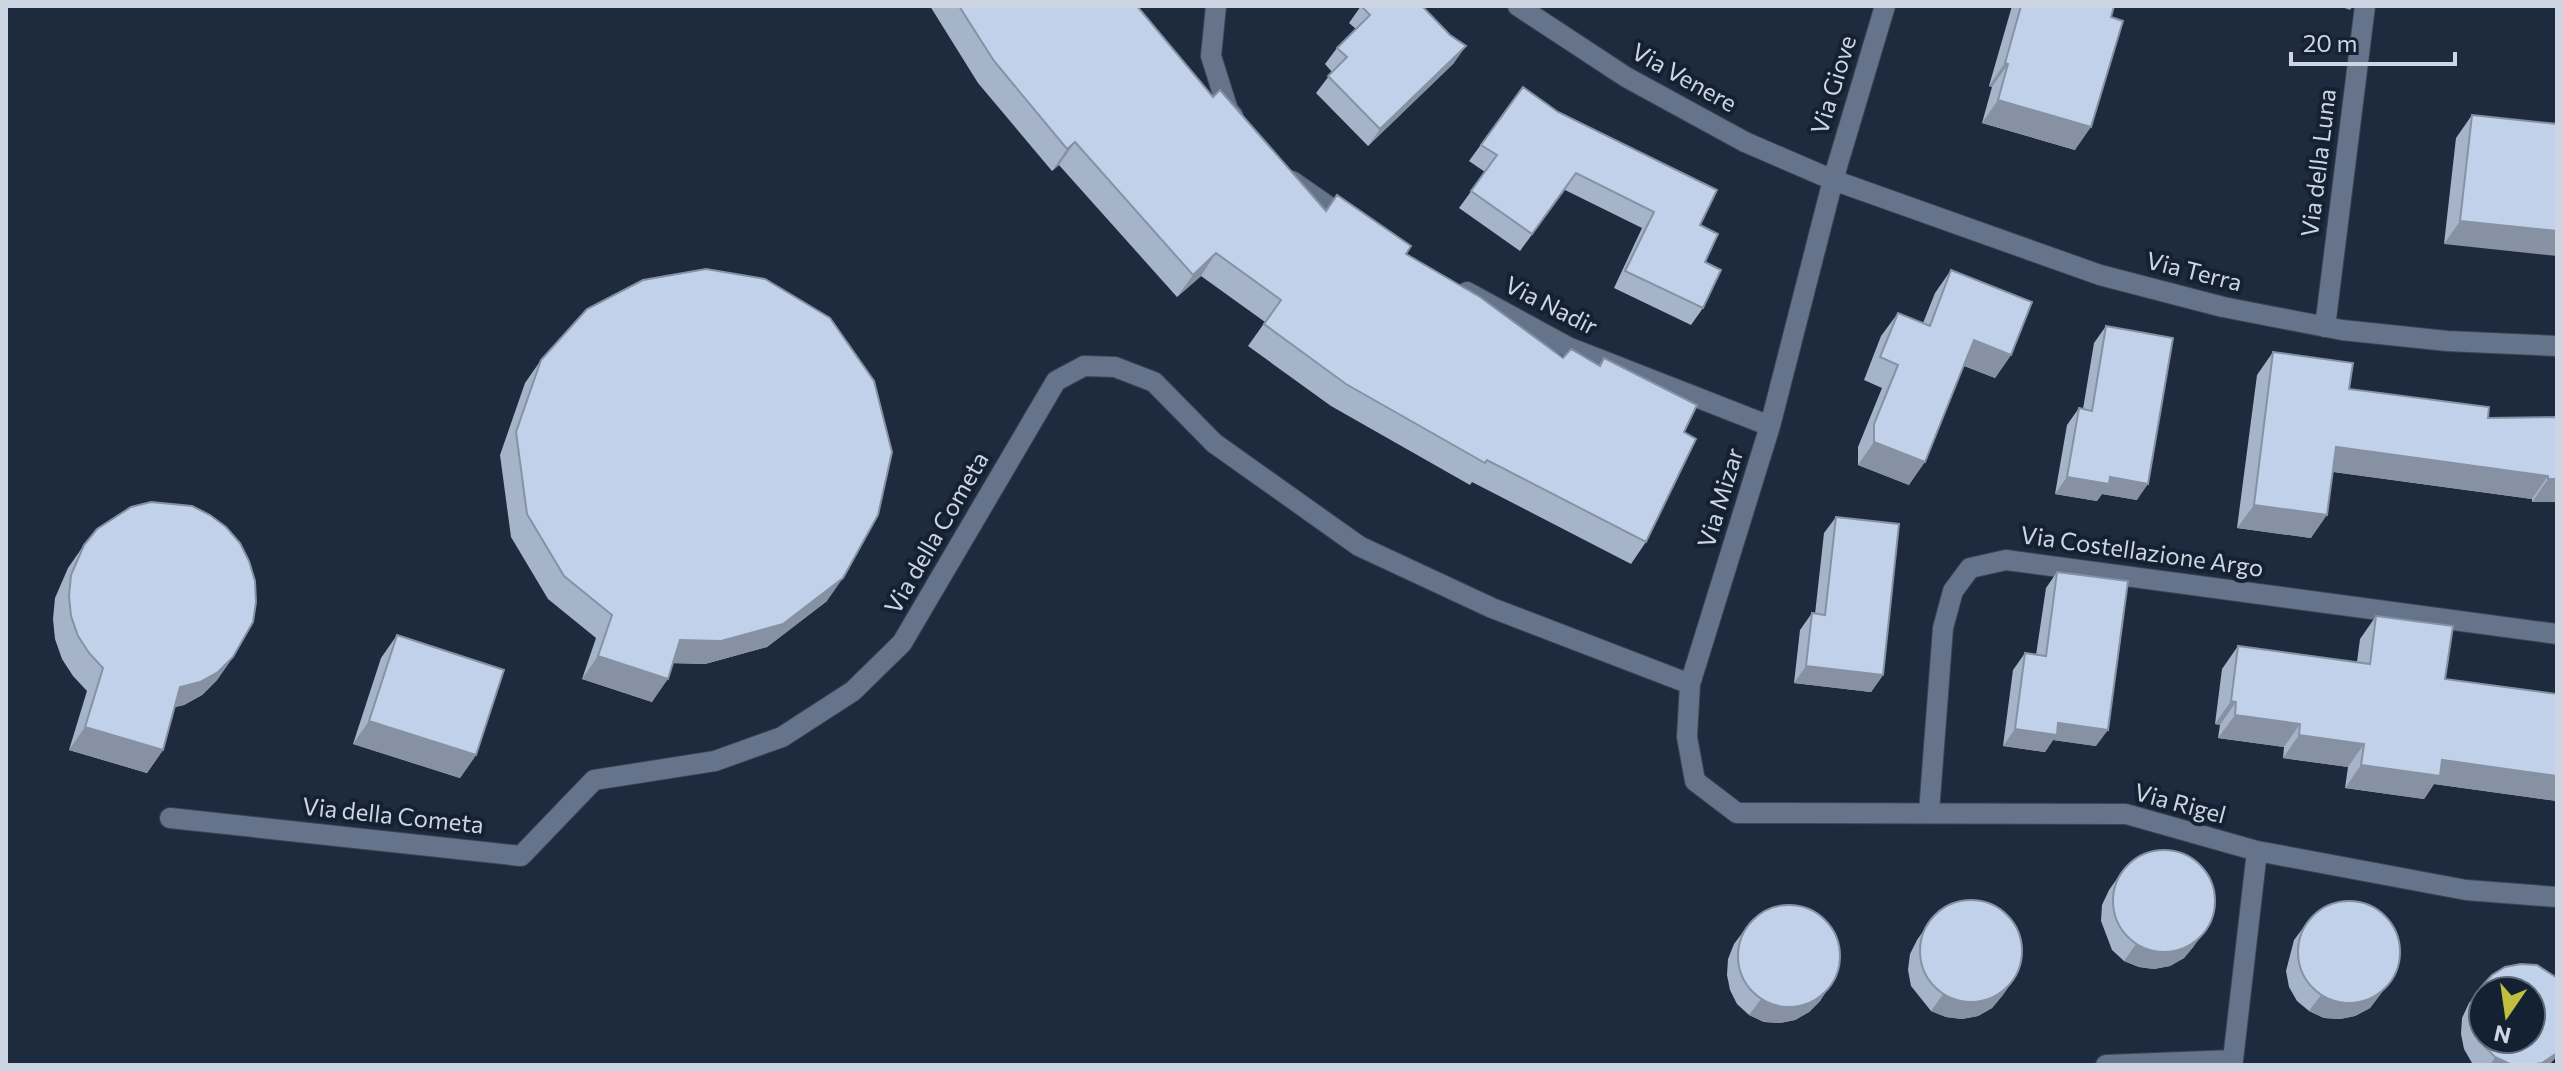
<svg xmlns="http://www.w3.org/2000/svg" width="2563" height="1071" font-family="Commissioner,sans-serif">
<rect width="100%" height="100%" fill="#1e2a3d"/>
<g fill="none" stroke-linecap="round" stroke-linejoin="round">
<!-- minor casing -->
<g stroke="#3a4555" stroke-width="22">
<path id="minor" d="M1216 6 1211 56 1228 110 1233 116
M1518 6 1626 77 1745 142 1833 180 2100 275 2223 307 2342 330 2447 341 2557 346
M1885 6 1833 180 1770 426 1690 684 1687 737 1695 781 1737 813 2126 814 2257 851 2466 890 2557 897
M1292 181 1351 222
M1467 292 1568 347 1770 426
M2325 327 2365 6
M1929 812 1943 628 1953 591 1970 568 2006 560 2557 634
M170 818 521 856 594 780 715 761 782 737 853 691 902 643 1056 381 1084 366 1115 367 1154 382 1214 443 1359 546 1492 608 1690 684
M2106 1065 2233 1060 2257 851"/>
</g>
<!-- minor -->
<use href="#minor" stroke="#65748a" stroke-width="20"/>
</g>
<!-- wall -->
<path fill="#a5b4c8" d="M930 6H1137L1213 97 1326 211 1406 254 1563 358 1599 365 1604 358 1684 432 1646 542 1631 564 1472 482 1470 485 1331 406 1248 346 1265 322 1201 276 1177 297 1059 165 1052 171 978 83Z
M1361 6 1454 63 1368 146 1316 93 1332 72 1325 64 1337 48 1356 29 1349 23Z
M2012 6H2114L2075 150 1982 123 1992 87 1989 86Z
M1523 87 1700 225 1705 262 1703 308 1691 325 1614 288 1642 228 1565 190 1520 251 1459 208 1485 172 1469 161Z
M2472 115 2557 124 2444 244 2456 138Z
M1951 270 2011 355 1995 378 1964 366 1909 485 1858 465V447L1882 388 1864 380 1881 336 1898 313 1923 323 1935 293Z
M2106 326 2137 500 2102 494 2097 501 2055 494 2067 425 2079 408 2083 409 2094 343Z
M2273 352 2349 389 2488 418 2557 417V502H2532V499L2333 472 2311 538 2237 528 2257 375Z
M541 360 827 601 767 647 705 664 673 663 652 702 582 679 596 638 548 599 511 537 500 455 525 383Z
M1836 517 1883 675 1871 692 1794 683 1800 630 1812 613 1815 614 1824 533Z
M84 545 233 657 217 680 202 695 184 705 175 707 163 750 147 773 69 750 87 691 73 676 62 659 55 639 53 619 55 598 68 568Z
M2057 572 2096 746 2053 740 2045 752 2003 746 2013 670 2025 653 2036 655 2046 588Z
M2376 616 2445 679 2557 694V801L2434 784 2424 799 2345 788 2348 767 2283 758 2284 747 2218 738 2220 725 2215 724 2222 669 2238 646 2357 662 2360 639Z
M397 635 476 755 460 778 353 744 381 658Z
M2121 873 2194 946 2184 958 2170 966 2154 969 2139 967 2124 961 2112 950 2101 921 2102 905 2109 890Z
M1929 923 2014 979 2002 996 1992 1008 1978 1016 1962 1019 1946 1017 1931 1011 1911 986 1908 970 1910 954 1917 940Z
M2306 924 2391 980 2370 1008 2355 1016 2340 1019 2324 1018 2309 1011 2297 1001 2289 987 2286 971 2294 940Z
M1746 928 1831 984 1820 1001 1809 1012 1795 1020 1780 1023 1764 1022 1749 1015 1737 1004 1730 990 1727 975 1728 959 1734 944Z
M2557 978V1056L2549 1065H2474L2472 1063 2464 1049 2461 1034 2462 1018 2469 1003 2481 987Z"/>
<!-- shaded-wall -->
<path fill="#8692a3" d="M2339 6H2353L2350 10Z
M1466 46 1454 63 1368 146 1380 129Z
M2005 63 2008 64 1992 87 1989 86Z
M1998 100 2091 127 2075 150 1982 123Z
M1075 142 1059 165 1052 171 1067 149Z
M2460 221 2557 231V256L2444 244Z
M1216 253 1201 276 1177 297 1193 275Z
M1974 340 2011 355 1995 378 1958 363Z
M1874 442 1925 462 1909 485 1858 465Z
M2336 447 2548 476 2532 499 2320 470Z
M2067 477H2110L2148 484 2137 500 2102 494 2097 501 2055 494Z
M2548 479H2557V502H2532Z
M2254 505 2327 515 2311 538 2237 528Z
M843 578 827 601 767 647 705 664 663 663 680 640Z
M598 656 668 679 652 702 582 679Z
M233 657 217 680 202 695 184 705 164 710 180 687Z
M1806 666 1883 675 1871 692 1794 683Z
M2231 701 2236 702 2220 725 2215 724Z
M2235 715 2300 724 2284 747 2218 738Z
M369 721 476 755 460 778 353 744Z
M2058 723 2108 730 2096 746 2053 740 2045 752 2003 746 2015 729Z
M85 727 163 750 147 773 69 750Z
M2299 735 2364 744 2348 767 2283 758Z
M2442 760 2557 776V801L2434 784 2424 799 2345 788 2361 765Z
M2206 930 2194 946 2184 958 2170 966 2154 969 2139 967 2124 961 2136 944Z
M2014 979 2002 996 1992 1008 1978 1016 1962 1019 1946 1017 1931 1011 1943 994Z
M2391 980 2370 1008 2355 1016 2340 1019 2324 1018 2309 1011 2321 995Z
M1831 984 1820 1001 1809 1012 1795 1020 1780 1023 1764 1022 1749 1015 1761 999Z
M2557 1053V1056L2549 1065H2529Z
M2495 1057 2521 1065H2490Z"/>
<!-- building -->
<path fill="#c0d1e9" stroke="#8692a3" stroke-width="2" fill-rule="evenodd" d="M959 6H1137L1213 97 1220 90 1326 211 1337 195 1411 246 1406 254 1480 297 1563 358 1571 349 1600 366 1604 358 1697 405 1684 432 1696 439 1646 542 1487 460 1485 463 1346 384 1264 324 1281 300 1216 253 1193 275 1075 142 1067 149 994 61Z
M1361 6H1422L1450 35 1466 46 1380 129 1328 76 1347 57 1337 48 1370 15Z
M2021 6H2114L2111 17 2123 21 2091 127 1998 100 2008 64 2005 63Z
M1523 87 1558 112 1717 190 1700 225 1718 234 1705 262 1721 270 1703 308 1625 271 1654 212 1576 173 1532 234 1471 191 1497 155 1481 145Z
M2472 115 2557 124V231L2460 221Z
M706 269 765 279 830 318 874 381 892 452 878 515 843 578 783 624 721 641 680 640 668 679 598 656 612 615 564 576 527 514 516 432 541 360 587 309 643 280Z
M1951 270 2032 302 2011 355 1974 340 1925 462 1874 442V424L1898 365 1880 357 1898 313 1930 326Z
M2106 326 2173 338 2148 484 2110 477 2109 484 2067 477 2079 408 2092 411Z
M2273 352 2353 363 2349 389 2489 407 2488 418 2557 417V479H2548V476L2336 447 2327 515 2254 505Z
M151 502 192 506 210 515 226 527 240 543 249 561 255 581 256 602 253 622 233 657 218 672 200 682 180 687 163 750 85 727 103 668 89 653 78 636 71 616 69 596 71 575 84 545 97 529 131 507Z
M1836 517 1899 524 1883 675 1806 666 1812 613 1825 615Z
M2057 572 2128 581 2108 730 2058 723 2057 735 2015 729 2025 653 2046 656Z
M2376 616 2453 626 2445 679 2557 694V776L2442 760 2440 776 2361 765 2364 744 2299 735 2300 724 2235 715 2236 702 2231 701 2238 646 2370 664Z
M397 635 504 670 476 755 369 721Z
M2113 901a51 51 0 1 1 102 0a51 51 0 1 1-102 0Z
M1920 951a51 51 0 1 1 102 0a51 51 0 1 1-102 0Z
M2298 952a51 51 0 1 1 102 0a51 51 0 1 1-102 0Z
M1738 956a51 51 0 1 1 102 0a51 51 0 1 1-102 0Z
M2521 964 2537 965 2557 978V1053L2542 1063 2529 1065 2510 1064 2495 1057 2484 1046 2476 1032 2472 1017 2474 1001 2481 987 2492 975 2505 967ZM2483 991H2531V1039H2483Z"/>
<g text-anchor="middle" stroke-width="8" stroke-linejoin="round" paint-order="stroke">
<!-- street labels -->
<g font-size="24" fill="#cdd5e2" stroke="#142133">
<text transform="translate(1684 78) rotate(29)" y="8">Via Venere</text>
<text transform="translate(1834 85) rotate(-73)" y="8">Via Giove</text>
<text transform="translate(2319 163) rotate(-83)" y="8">Via della Luna</text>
<text transform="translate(2194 272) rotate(14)" y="8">Via Terra</text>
<text transform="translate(1551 306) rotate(27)" y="8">Via Nadir</text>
<text transform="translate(1721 498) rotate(-73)" y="8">Via Mizar</text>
<text transform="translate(937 533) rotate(-60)" y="8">Via della Cometa</text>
<text transform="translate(2142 552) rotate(8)" y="8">Via Costellazione Argo</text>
<text transform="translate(2180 804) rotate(15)" y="8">Via Rigel</text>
<text transform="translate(393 816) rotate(6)" y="8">Via della Cometa</text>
</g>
</g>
<!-- border -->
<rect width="2563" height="1071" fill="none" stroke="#cdd5e2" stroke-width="16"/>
<!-- north arrow -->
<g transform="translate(2507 1015) rotate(193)"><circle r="38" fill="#142133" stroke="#5e6979" stroke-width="2"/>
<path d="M0-6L14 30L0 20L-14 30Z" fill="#c1be40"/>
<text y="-12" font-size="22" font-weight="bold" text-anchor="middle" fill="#cdd5e2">N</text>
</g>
<!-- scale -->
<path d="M2291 52v12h164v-12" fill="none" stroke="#cdd5e2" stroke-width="4"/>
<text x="2303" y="52" font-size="24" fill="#cdd5e2" stroke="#142133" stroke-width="6" paint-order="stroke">20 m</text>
</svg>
